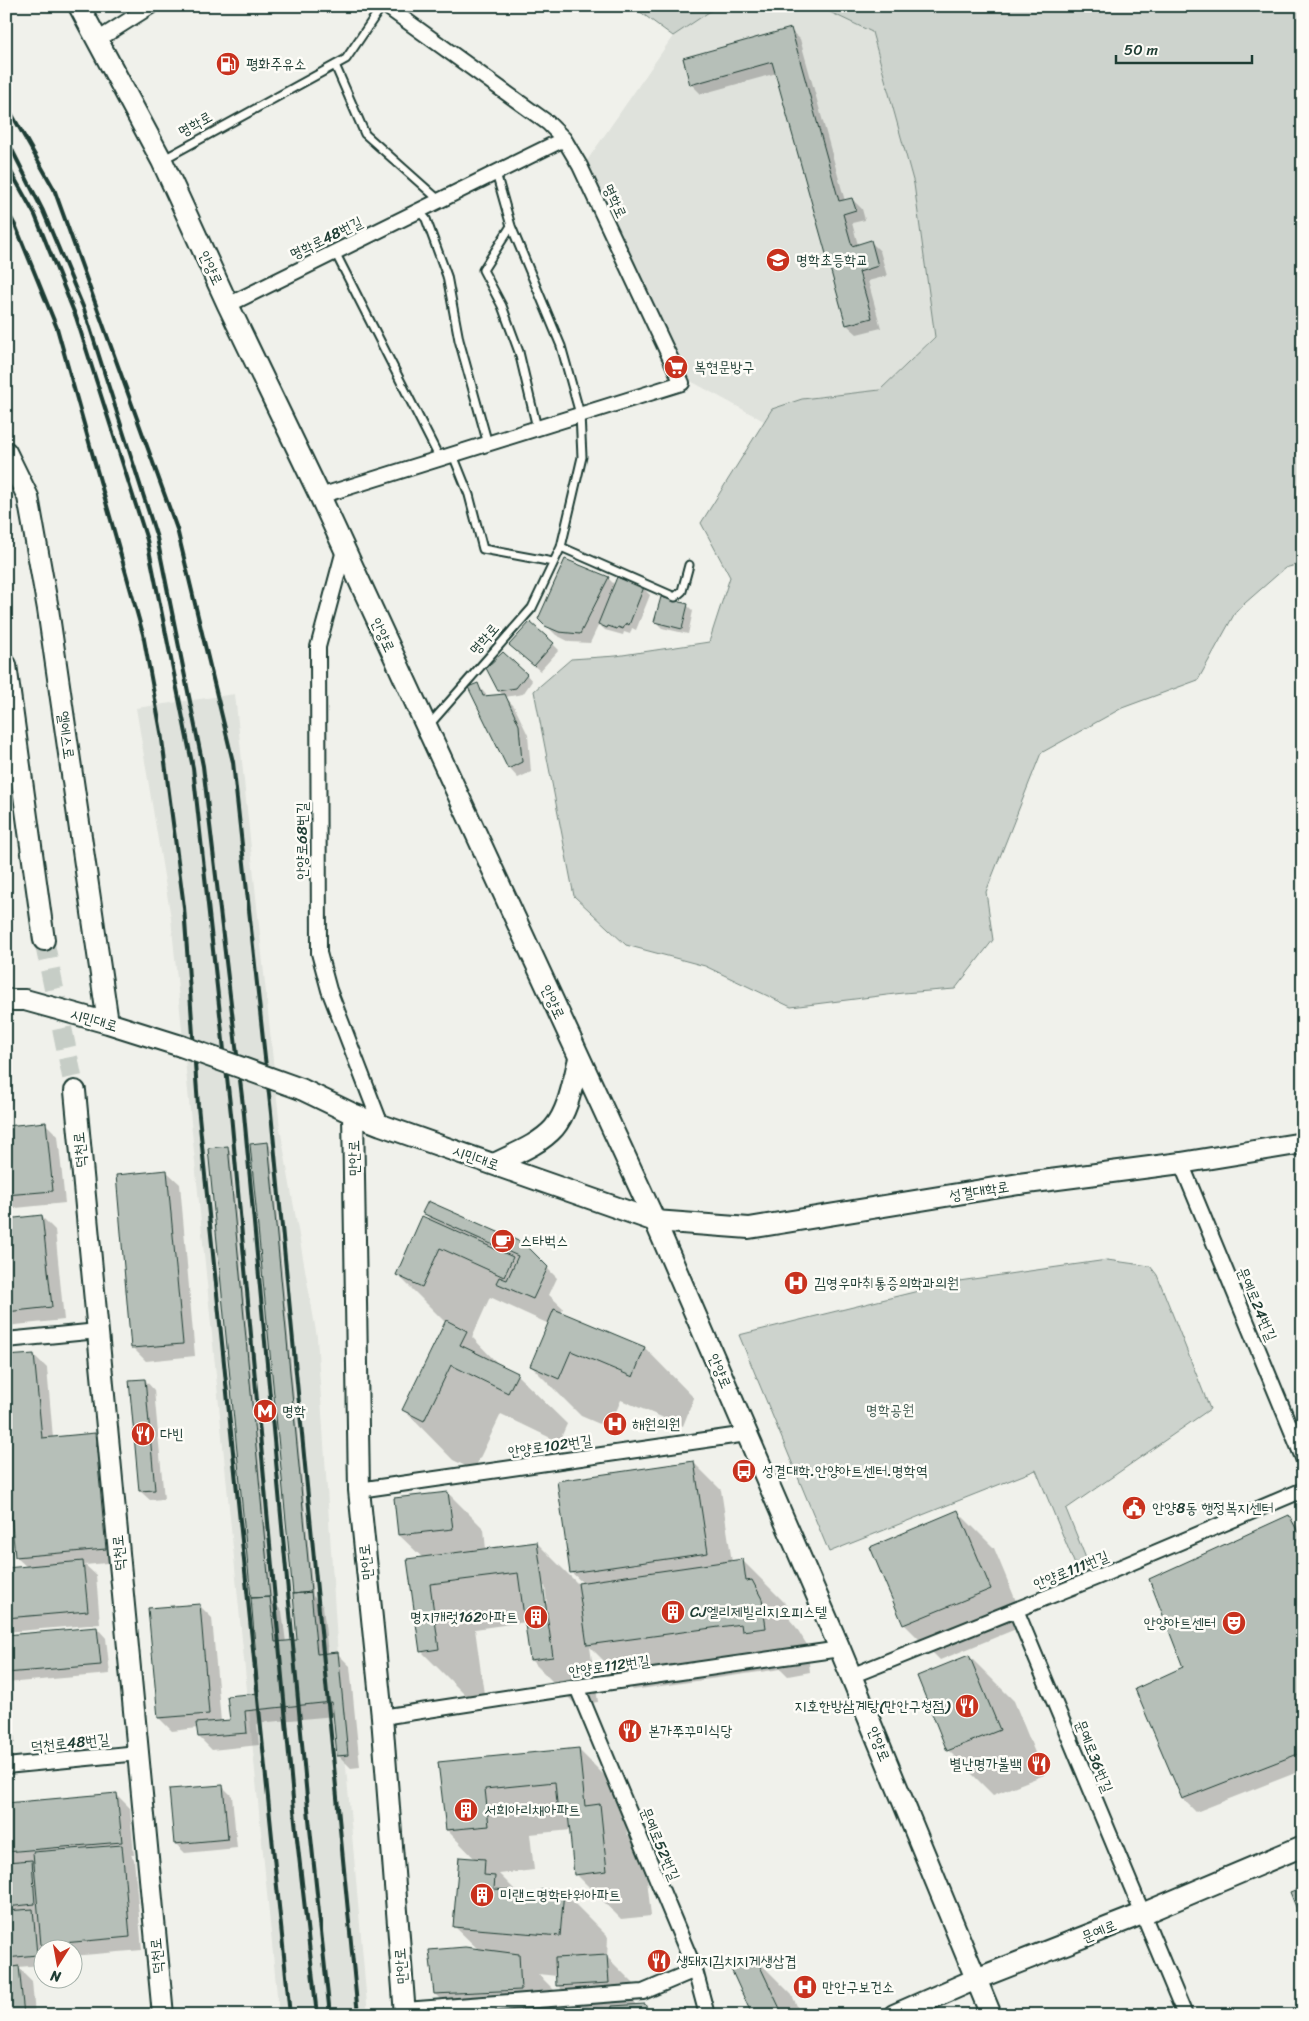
<svg xmlns="http://www.w3.org/2000/svg" width="1309" height="2021" font-family="Sriracha,'Poor Story',sans-serif">
<rect width="100%" height="100%" fill="#f0f1eb"/>
<filter id="ink" filterUnits="userSpaceOnUse"><feTurbulence type="fractalNoise" baseFrequency=".02" numOctaves="2"/><feDisplacementMap in="SourceGraphic" scale="10" xChannelSelector="R" yChannelSelector="G"/><feConvolveMatrix kernelMatrix="1 2 1 2 8 2 1 2 1" color-interpolation-filters="sRGB"/></filter>
<g filter="url(#ink)">
<!-- built -->
<path fill="#dfe2dc" d="M718 6H817L872 32 914 184 935 336 880 390 802 399 772 409 764 421 687 379 586 162 673 36Z
M235 694 280 1128 317 1337 343 1733 368 2015H279L171 918 136 708Z"/>
<!-- green -->
<path fill="#cdd3cd" stroke="#768880" d="M632 6H718L673 36Z
M817 6H1303V563L1285 568 1236 611 1198 680 1122 708 1041 753 986 892 993 940 955 989 903 993 791 1007 705 966 626 945 574 896 534 691 571 659 616 656 709 642 730 577 701 523 772 409 802 399 880 390 935 337 914 184 872 32Z
M1107 1260 1150 1266 1157 1275 1210 1409 1066 1509 1092 1573 1080 1577 1036 1470 829 1552 739 1335 959 1281Z"/>
<!-- shadow -->
<path fill="#0003" fill-rule="evenodd" d="M790 30 800 39 845 201 852 199 862 209 865 220 852 223 858 245 870 241 880 251 887 276 868 281 881 328 857 334 847 325 777 73 701 94 691 84Z
M608 578 615 585 618 578 643 588 650 595 636 630 632 628 630 634 624 632 623 635 605 630 599 624 590 643 570 642 556 635 546 625Z
M687 605 693 611 688 634 662 628 656 622Z
M553 644 559 650 540 671 517 651Z
M526 674 532 681 523 694 505 697 514 706 528 735 531 772 518 778 509 768 477 684 488 697 504 696 499 691Z
M45 1123 58 1136 65 1203 6 1209V1127Z
M267 1143 270 1146 313 1596 323 1606 328 1654 337 1653 350 1666 360 1767 351 1768 338 1755 335 1716 257 1723 259 1745 212 1750 199 1737 198 1728 172 1731 159 1718 199 1605 212 1618 221 1722 231 1721 261 1694 227 1148 230 1150 272 1601 282 1611 286 1643 298 1641Z
M167 1172 180 1184 195 1356 146 1361 133 1348Z
M424 1213 524 1245 557 1278 549 1295 563 1308 561 1313 645 1348 694 1398 683 1426 621 1400 609 1428 581 1416 531 1366 549 1324 490 1297 472 1337 501 1367 517 1375 567 1424 559 1442 501 1414 474 1470 453 1460 404 1410 446 1323 397 1274 433 1222Z
M42 1217 55 1230 64 1320 6 1326V1220Z
M34 1355 47 1368 53 1438 95 1435 108 1448 118 1562 85 1565 96 1575 100 1624 6 1632V1569L27 1567 16 1557Z
M145 1380 154 1390 164 1499 150 1500 140 1491Z
M694 1463 721 1490 732 1562 743 1561 788 1606 790 1620 796 1627 807 1645 810 1672 788 1676 781 1669 633 1690 590 1647 598 1702 576 1705 531 1660 526 1622 475 1629 484 1694 466 1696 421 1651 423 1558 399 1535 448 1493 484 1529 486 1550 537 1543 578 1584 583 1583 571 1572ZM545 1586 547 1604 544 1601 542 1587Z
M6 1512 10 1558H6Z
M958 1512 994 1548 1026 1625 940 1660 904 1624Z
M1289 1517 1303 1532V1770L1196 1812 1183 1799 1136 1689 1184 1668Z
M97 1628 106 1638 110 1674 6 1683V1636Z
M969 1656 1014 1701 1044 1775 993 1795 948 1750Z
M6 1687 11 1691 15 1743 6 1744Z
M578 1749 623 1794 627 1834 644 1851 651 1916 621 1919 576 1874 571 1830 530 1834 534 1870 499 1874 527 1902 542 1904 563 1892 608 1937 607 1957 634 1984 635 2005H645L655 2015H614L613 2011 585 2012 557 1985V1976L538 1974 555 1991 556 2015H456L435 1994 479 1950 454 1926 476 1860 447 1830 440 1763Z
M222 1786 232 1796 237 1848 185 1853 175 1843Z
M117 1795 130 1808 134 1855H131L134 1859 142 1950 72 1956V1948H46L45 1947 42 1948V1965L18 1967 32 1981 35 2015H6V1805Z
M756 1959 792 1995 801 2015H753Z"/>
<!-- building -->
<path fill="#b6bfb8" stroke="#1f3d34" d="M791 28 839 201 852 198 856 210 843 214 852 246 871 240 878 266 859 272 872 318 846 325 772 62 690 85 683 58Z
M565 559 609 577 580 634 559 632 545 626 538 619Z
M617 577 644 587 629 625 626 623 623 629 618 627 617 629 608 626 607 628 598 624Z
M661 597 688 604 682 629 654 622Z
M530 622 554 643 534 666 509 645Z
M503 652 527 674 516 688 498 691 486 668Z
M478 683 483 696 505 694 519 725 522 762 508 769 468 687Z
M46 1122 53 1191 6 1195V1126Z
M268 1142 311 1592 293 1594 250 1144Z
M228 1146 270 1597 251 1598 208 1148Z
M167 1170 183 1344 131 1348 116 1175Z
M428 1201 525 1244 548 1267 533 1299 496 1283 499 1277 507 1280 518 1256 422 1213Z
M42 1215 52 1307 6 1312V1219Z
M422 1216 513 1257 504 1277 440 1248 422 1287 396 1275Z
M554 1309 645 1347 633 1377 571 1351 559 1379 530 1366Z
M446 1320 467 1331 460 1345 518 1373 508 1393 451 1365 424 1421 402 1410Z
M34 1354 42 1438 95 1433 106 1549 15 1557 6 1460V1356Z
M145 1379 155 1490 139 1491 129 1380Z
M694 1461 708 1553 570 1573 557 1481Z
M448 1492 453 1529 398 1535 394 1498Z
M958 1510 991 1589 903 1625 870 1547Z
M1289 1515 1298 1532H1303V1752L1182 1799 1135 1689 1183 1667 1149 1579Z
M537 1542 553 1657 530 1660 518 1573 430 1584 439 1649 420 1652 407 1559Z
M743 1559 746 1581 752 1580 762 1599 766 1628 742 1631 741 1624 587 1645 578 1583Z
M83 1561 88 1611 6 1618V1568Z
M311 1592 317 1654 338 1652 348 1755 337 1756 332 1702 245 1711 247 1733 198 1737 196 1723 230 1720 227 1696 259 1693 251 1598 270 1597 275 1642 297 1640 293 1594Z
M200 1604 209 1714 158 1718 148 1608Z
M97 1627 101 1665 6 1673V1635Z
M969 1655 1000 1730 947 1751 917 1676Z
M6 1699 10 1737 6 1738Z
M579 1748 585 1806 600 1804 607 1871 574 1875 568 1813 558 1814 555 1782 485 1789 489 1826 446 1830 438 1762Z
M223 1785 228 1839 174 1844 169 1789Z
M117 1793 122 1842 6 1852V1803Z
M122 1845 130 1937 41 1945 33 1852Z
M459 1857 485 1859 484 1875 495 1876 494 1889 510 1890 509 1899 541 1902 542 1889 564 1891 560 1936 453 1927Z
M32 1860 35 1904 6 1907V1862Z
M1303 1887V1921L1302 1922 1290 1892Z
M33 1909 37 1955 6 1958V1911Z
M465 1947 519 1954 521 1990 434 1994 429 1950Z
M607 1955 609 1983 556 1986 555 1958Z
M756 1958 783 2015H752L731 1969Z
M19 1966 24 2015H6V1968Z
M645 2004 650 2015H612V2006Z"/>
<g fill="none" stroke-linecap="round" stroke-linejoin="round">
<!-- secondary-tunnel -->
<path stroke="#c6cdc6" stroke-width="20" stroke-dasharray="20 10" stroke-linecap="butt" d="M44 940 75 1091"/>
<!-- lane casing -->
<g stroke="#1f3d34" stroke-width="11">
<path id="lane" d="M335 65 365 134 439 200
M164 159 346 59 382 6
M419 211 426 219 447 276 459 340 488 444
M511 226 483 270 502 306 519 352 537 428
M335 252 440 459
M453 455 469 495 483 549 553 562
M561 547 675 597 682 591 689 565
M429 725 532 608 561 547 582 457 580 414 561 346 511 226 496 173"/>
</g>
<!-- street casing -->
<g stroke="#1f3d34" stroke-width="18">
<path id="street" d="M99 39 151 6
M228 305 564 139
M320 496 682 383 580 166 564 139 548 123 386 6
M344 550 318 647 319 953 329 990 381 1125
M1181 1163 1303 1458
M6 1340 98 1331
M359 1490 747 1434
M1016 1610 1185 2015
M851 1676 1095 1578 1303 1490
M577 1687 695 1970 707 2015
M382 1717 577 1687 840 1649
M6 1766 138 1753
M405 2010 643 1992 695 1970"/>
</g>
<!-- secondary casing -->
<g stroke="#1f3d34" stroke-width="24">
<path id="secondary" d="M79 6 162 161 228 305 320 496 655 1221 840 1649 991 2015
M6 452 28 497 48 609 108 1023
M6 665 44 940
M6 1000H25L108 1023 181 1046
M301 1089 353 1114 381 1125 655 1221 749 1228 1019 1184 1181 1163 1303 1143
M75 1091 163 2015
M353 1114 359 1490 382 1717 405 2015
M494 1164C514 1154 539 1145 554 1128 569 1110 573 1081 579 1059
M894 2015 976 1979 1142 1914 1303 1846"/>
</g>
<!-- lane -->
<use href="#lane" stroke="#fdfcf7" stroke-width="7"/>
<!-- street -->
<use href="#street" stroke="#fdfcf7" stroke-width="14"/>
<!-- secondary -->
<use href="#secondary" stroke="#fdfcf7" stroke-width="20"/>
<!-- rail -->
<path stroke="#1f3d34" stroke-width="4" d="M6 104 54 189 177 529 233 762 271 1113 358 2015
M6 138 43 211 84 309 157 538 203 766 244 1114 309 1819 330 2015
M6 163 35 215 76 317 147 540 193 768 231 1114 295 1821 317 2015
M6 209 16 227 57 328 143 634 161 732 184 907 198 1106 290 2015"/>
<!-- secondary-bridge casing -->
<g stroke="#1f3d34" stroke-width="24" stroke-linecap="butt">
<path id="secondary-bridge" d="M181 1046 301 1089"/>
</g>
<!-- secondary-bridge -->
<use href="#secondary-bridge" stroke="#fdfcf7" stroke-width="20"/>
</g>
</g>
<!-- icons -->
<defs>
<g id="fuel-disc" transform="scale(1.25)"><circle r="9.5" fill="#c8321e" stroke="#fdfcf7"/><path d="M-5.5-6h7V0h2V4h1.3V-2.5L3-4.5l.8-.8L6-3V5H2.5V1h-1V6h-7ZM-4.2-4.7v3.2H.2V-4.7Z" fill="#fff"/></g>
<g id="school-disc" transform="scale(1.25)"><circle r="9.5" fill="#c8321e" stroke="#fdfcf7"/><path d="M0-5L7-2L0 1L-7-2ZM-4 1L0 2.5L4 1V4Q0 6-4 4Z" fill="#fff"/></g>
<g id="supermarket-disc" transform="scale(1.25)"><circle r="9.5" fill="#c8321e" stroke="#fdfcf7"/><path d="M-6-5.5h2.5l.6 2H6L4.5 2H-2.5L-4.4-4H-6ZM-1.5 3.2a1.3 1.3 0 1 0 .1 0ZM3 3.2a1.3 1.3 0 1 0 .1 0Z" fill="#fff"/></g>
<g id="cafe-disc" transform="scale(1.25)"><circle r="9.5" fill="#c8321e" stroke="#fdfcf7"/><path d="M-5.5-4.5H6V0H3Q3 3.5 0 3.5H-2.5Q-5.5 3.5-5.5 0ZM3-3.2v2h1.7v-2ZM-6 4.5H4V6H-6Z" fill="#fff"/></g>
<g id="hospital-disc" transform="scale(1.25)"><circle r="9.5" fill="#c8321e" stroke="#fdfcf7"/><path d="M-5-5h3v3.5h4V-5h3V5h-3V1.5h-4V5h-3Z" fill="#fff"/></g>
<g id="metro-disc" transform="scale(1.25)"><circle r="9.5" fill="#c8321e" stroke="#fdfcf7"/><path d="M-5.5 5V-5H-3L0 0L3-5H5.5V5H3V-.5L0 4L-3-.5V5Z" fill="#fff"/></g>
<g id="restaurant-disc" transform="scale(1.25)"><circle r="9.5" fill="#c8321e" stroke="#fdfcf7"/><path d="M-5-6h1v4h1v-4h1v4h1v-4h1v5L-1.5 .5V6h-2V.5L-5-1ZM5-6V6H3V1.5H1.5Q1.5-4 5-6Z" fill="#fff"/></g>
<g id="bus-disc" transform="scale(1.25)"><circle r="9.5" fill="#c8321e" stroke="#fdfcf7"/><path d="M-5-6H5V4H4V6H2V4H-2V6H-4V4H-5ZM-3.5-4V0h7V-4ZM-3.5 1.2v1.5H-2V1.2ZM2 1.2v1.5H3.5V1.2Z" fill="#fff"/></g>
<g id="civic-disc" transform="scale(1.25)"><circle r="9.5" fill="#c8321e" stroke="#fdfcf7"/><path d="M-.6-6.5H3V-4.5H.6V-3L4-1V1h2V6H-6V1h2V-1L-.6-3ZM-1.2 2.5V6h2.4V2.5Z" fill="#fff"/></g>
<g id="building-disc" transform="scale(1.25)"><circle r="9.5" fill="#c8321e" stroke="#fdfcf7"/><path d="M-4-6H4V6H1V3H-1V6H-4ZM-2.5-4.3h1.7v1.8h-1.7ZM.8-4.3h1.7v1.8H.8ZM-2.5-1h1.7V.8h-1.7ZM.8-1h1.7V.8H.8Z" fill="#fff"/></g>
<g id="theatre-disc" transform="scale(1.25)"><circle r="9.5" fill="#c8321e" stroke="#fdfcf7"/><path d="M-5-5.5Q0-4 5-5.5V0Q5 5 0 6Q-5 5-5 0ZM-3.3-2.5H-1v1.5H-3.3ZM1-2.5H3.3v1.5H1ZM-2.8 1Q0 5.5 2.8 1Z" fill="#fff"/></g>
</defs>
<g fill-rule="evenodd">
<use href="#fuel-disc" x="228" y="64"/>
<use href="#school-disc" x="778" y="260"/>
<use href="#supermarket-disc" x="676" y="367"/>
<use href="#cafe-disc" x="503" y="1241"/>
<use href="#hospital-disc" x="796" y="1283"/>
<use href="#metro-disc" x="265" y="1411"/>
<use href="#hospital-disc" x="615" y="1424"/>
<use href="#restaurant-disc" x="143" y="1434"/>
<use href="#bus-disc" x="744" y="1471"/>
<use href="#civic-disc" x="1134" y="1508"/>
<use href="#building-disc" x="673" y="1612"/>
<use href="#building-disc" x="536" y="1617"/>
<use href="#theatre-disc" x="1234" y="1623"/>
<use href="#restaurant-disc" x="967" y="1706"/>
<use href="#restaurant-disc" x="630" y="1731"/>
<use href="#restaurant-disc" x="1039" y="1764"/>
<use href="#building-disc" x="466" y="1810"/>
<use href="#building-disc" x="482" y="1895"/>
<use href="#restaurant-disc" x="659" y="1961"/>
<use href="#hospital-disc" x="805" y="1987"/>
</g>
<g text-anchor="middle" stroke-width="5" stroke-linejoin="round" paint-order="stroke">
<!-- poi labels -->
<g font-size="15" fill="#1f3d34" stroke="#fdfcf7" text-anchor="start">
<text x="246" y="69">평화주유소</text>
<text x="796" y="265">명학초등학교</text>
<text x="694" y="372">복현문방구</text>
<text x="520" y="1246">스타벅스</text>
<text x="814" y="1288">김영우마취통증의학과의원</text>
<text x="282" y="1416">명학</text>
<text x="632" y="1429">해원의원</text>
<text x="160" y="1439">다빈</text>
<text x="762" y="1476">성결대학.안양아트센터.명학역</text>
<text x="1152" y="1513">안양8동 행정복지센터</text>
<text x="690" y="1617">CJ엘리제빌리지오피스텔</text>
<text x="518" y="1622" text-anchor="end">명지캐럿162아파트</text>
<text x="1216" y="1628" text-anchor="end">안양아트센터</text>
<text x="950" y="1711" text-anchor="end">지호한방삼계탕(만안구청점)</text>
<text x="648" y="1736">본가쭈꾸미식당</text>
<text x="1022" y="1769" text-anchor="end">별난명가불백</text>
<text x="484" y="1815">서희아리채아파트</text>
<text x="500" y="1900">미랜드명학타워아파트</text>
<text x="676" y="1966">생돼지김치지게생삽겹</text>
<text x="822" y="1992">만안구보건소</text>
</g>
<!-- street labels -->
<g font-size="15" fill="#1f3d34" stroke="#fdfcf7">
<text transform="translate(195 124) rotate(-29)" y="5">명학로</text>
<text transform="translate(615 201) rotate(65)" y="5">명학로</text>
<text transform="translate(326 238) rotate(-26)" y="5">명학로48번길</text>
<text transform="translate(211 268) rotate(65)" y="5">안양로</text>
<text transform="translate(383 635) rotate(65)" y="5">안양로</text>
<text transform="translate(484 639) rotate(-49)" y="5">명학로</text>
<text transform="translate(66 735) rotate(82)" y="5">엘에스로</text>
<text transform="translate(302 841) rotate(-90)" y="5">안양로68번길</text>
<text transform="translate(553 1002) rotate(65)" y="5">안양로</text>
<text transform="translate(94 1020) rotate(16)" y="5">시민대로</text>
<text transform="translate(80 1150) rotate(-95)" y="5">덕천로</text>
<text transform="translate(354 1158) rotate(-91)" y="5">만안로</text>
<text transform="translate(476 1158) rotate(19)" y="5">시민대로</text>
<text transform="translate(979 1191) rotate(-9)" y="5">성결대학로</text>
<text transform="translate(1257 1304) rotate(67)" y="5">문예로24번길</text>
<text transform="translate(720 1371) rotate(67)" y="5">안양로</text>
<text transform="translate(550 1446) rotate(-8)" y="5">안양로102번길</text>
<text transform="translate(119 1553) rotate(-95)" y="5">덕천로</text>
<text transform="translate(366 1562) rotate(-96)" y="5">만안로</text>
<text transform="translate(1071 1570) rotate(-22)" y="5">안양로111번길</text>
<text transform="translate(609 1666) rotate(-8)" y="5">안양로112번길</text>
<text transform="translate(70 1743) rotate(-6)" y="5">덕천로48번길</text>
<text transform="translate(879 1744) rotate(68)" y="5">안양로</text>
<text transform="translate(1094 1756) rotate(68)" y="5">문예로36번길</text>
<text transform="translate(660 1844) rotate(67)" y="5">문예로52번길</text>
<text transform="translate(1099 1931) rotate(-22)" y="5">문예로</text>
<text transform="translate(157 1956) rotate(-95)" y="5">덕천로</text>
<text transform="translate(401 1966) rotate(-94)" y="5">만안로</text>
</g>
<!-- park labels -->
<g font-size="15" fill="#425b53" stroke="#fdfcf7">
<text x="890" y="1415">명학공원</text>
</g>
</g>
<!-- margin -->
<rect width="1309" height="2021" fill="none" stroke="#fdfcf7" stroke-width="25"/>
<rect x="12" y="12" width="1284" height="1996" fill="none" stroke="#1f3d34" stroke-width="2" filter="url(#ink)"/>
<!-- north arrow -->
<g transform="translate(58 1964) rotate(191)"><circle r="24" fill="#fdfcf7" stroke="#a4b0a9"/>
<path d="M0-4L9 19L0 12L-9 19Z" fill="#c8321e"/>
<text y="-8" font-size="14" font-weight="bold" text-anchor="middle" fill="#1f3d34">N</text>
</g>
<!-- scale -->
<path d="M1116 55v8h136v-8" fill="none" stroke="#1f3d34" stroke-width="2.5"/>
<text x="1124" y="55" font-size="15" fill="#1f3d34" stroke="#fdfcf7" stroke-width="4" paint-order="stroke">50 m</text>
</svg>
